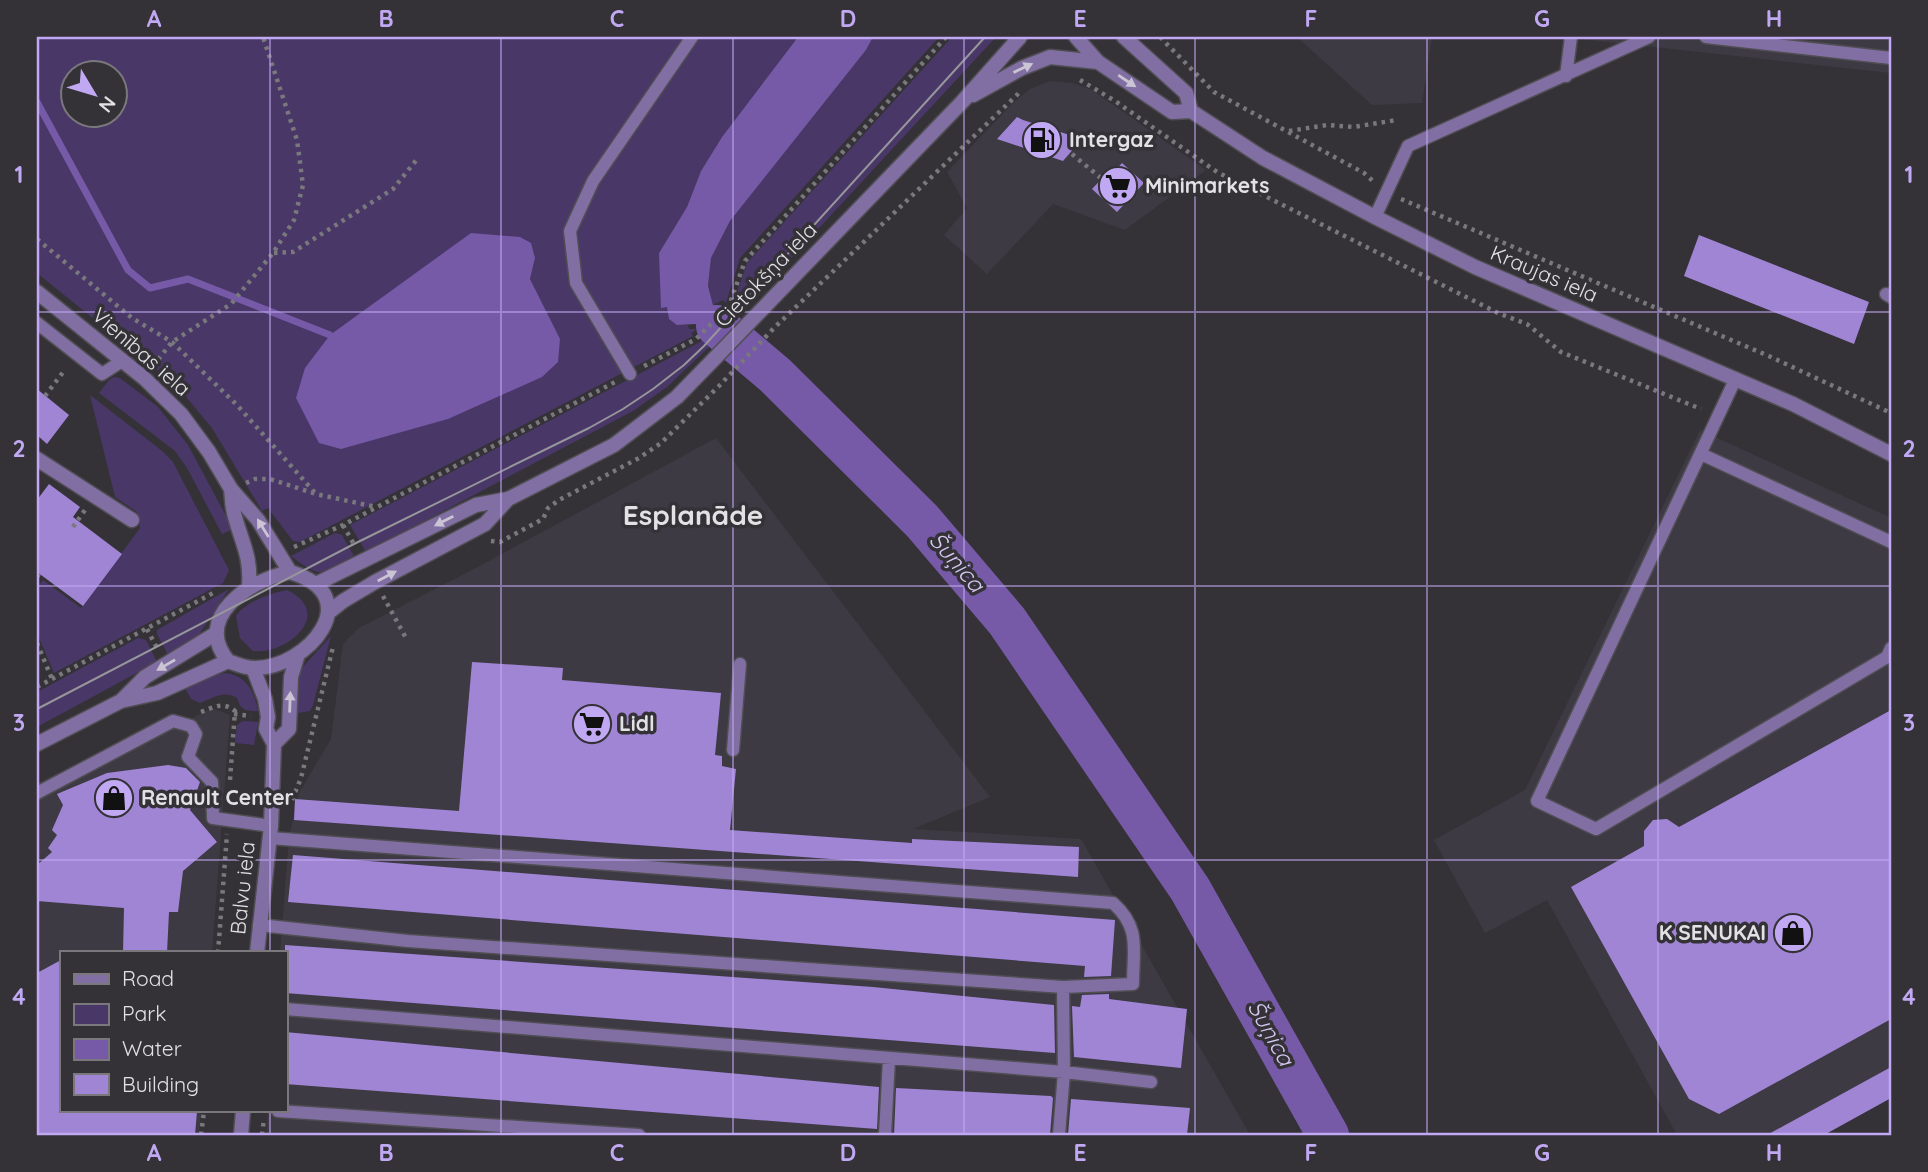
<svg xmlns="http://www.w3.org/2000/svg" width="1928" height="1172" font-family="Quicksand,sans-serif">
<rect width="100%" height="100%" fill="#343237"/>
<!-- built -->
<path fill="#3d3a44" d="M1297 37H1432L1422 103 1372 105Z
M1562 37H1891V73Z
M1050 81 1073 83 1092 90 1206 170 1125 230 1053 204 987 274 944 235 967 208 947 172 1013 103 1030 89Z
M1700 430 1891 518V1098L1824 1135H1677L1547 900 1485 933 1434 840 1525 790Z
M716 438 990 797 913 829 1081 839 1250 1135H266L268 1111H285V953H280L289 837 299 793 331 739 343 644 359 628 472 570Z
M212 708 230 715 212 953H61V1111H201L199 1135H37V801Z"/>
<!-- green -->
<path fill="#493768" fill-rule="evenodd" d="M37 37H798L722 137 701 171 687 207 659 253 667 307 677 325H688L689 329H696L691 334 693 336 300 542 293 541 268 508 262 511 212 428 177 386 37 273ZM74 74H116V116H74ZM535 258 530 279 560 340 341 449Z
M873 37H939L740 258 726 303 723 300 713 305 708 286 711 258 730 221 866 50Z
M952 37H996L707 349 667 387 633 411 366 552 350 525 700 342 732 308 747 263Z
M114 377 120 378 158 407 188 445 233 529 222 534 187 468 175 451 99 393 109 380Z
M90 395 161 450 173 462 229 570 223 583 54 673 37 633V588L43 580 81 608 140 528 137 512 115 497Z
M335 533 342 535 354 556C321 573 323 581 291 556Z
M229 589 196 639 168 655 157 634V630Z
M287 590C335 613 288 655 253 651L240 638 236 616C245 602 271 593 287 590Z
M331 636 313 705 310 711 298 713V678L300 670Z
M138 638 146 640 157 662 37 727V692Z
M224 673C246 675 254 690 258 711 246 711 241 711 237 698 222 690 215 698 200 703L191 699 185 688 211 676Z
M243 721 258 722 254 745 235 743 237 725Z"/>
<!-- water -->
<path fill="#765aa7" d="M798 37H873L866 50 730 221 711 258 708 286 713 305 767 355 753 373 697 324 677 325 669 319 667 307 661 308 659 253 687 207 701 171 722 137Z
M471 233 520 237 531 243 535 258 530 279 560 339 558 362 542 377 448 419 341 449 319 443 296 398 305 368 330 335Z"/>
<!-- pier -->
<path fill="#343237" d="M718 305 763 346 742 368 696 329Z"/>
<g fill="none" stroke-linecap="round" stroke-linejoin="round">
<!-- stream -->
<path stroke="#765aa7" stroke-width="7" d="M37 102 128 270 150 288 188 279 330 335"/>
<!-- river -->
<path stroke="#765aa7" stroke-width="42" d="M717 326 775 375 922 521 1007 621 1190 889 1328 1135"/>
</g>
<!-- building -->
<path fill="#a185d5" d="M1017 117 1023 120 1082 139 1063 161 997 139Z
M1122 163 1144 183 1117 212 1092 189 1111 169 1114 172Z
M1699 235 1869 302 1854 344 1684 276Z
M37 389 69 415 47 444 37 435Z
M49 484 80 507 73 517 122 554 83 606 37 572V500Z
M472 662 563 668 562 680 721 693 715 755 722 756V766L736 769 730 830 912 843V839L1079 847 1078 877 294 820 295 799 459 811Z
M1891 710V1019L1719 1114 1689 1099 1571 887 1644 846V831L1653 820 1667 819 1679 827Z
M168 765 186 768 200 782 190 810 217 842 183 871 178 912H169L167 953H123L124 908 37 901V865L52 852 48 848 57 835 52 830 63 805 57 794 107 773Z
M293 855 1115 920 1111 976 1084 977 1085 966 288 902Z
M285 945 873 987 1054 1005 1055 1053 285 993Z
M61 960V1111H197L195 1135H37V973Z
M1109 994V999L1187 1009 1181 1068 1074 1057 1072 1006 1080 1007 1082 995Z
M285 1032 879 1087 877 1129 285 1084Z
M1891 1067V1098L1824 1135H1767Z
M896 1088 1051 1096 1053 1098 1050 1135H894Z
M1071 1099 1190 1108 1187 1135H1068Z"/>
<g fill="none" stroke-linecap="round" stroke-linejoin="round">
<!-- service casing -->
<g stroke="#504e53" stroke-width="15">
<path id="service" d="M1706 37 1891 58
M1566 76 1571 37
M1375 217 1408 146 1649 37
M1886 294 1891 297
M37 323 102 374 122 361
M630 374 576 283 570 231 593 181 692 37
M1735 380 1537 801 1596 829 1887 657 1891 648
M1701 454 1891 542
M733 750 740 664
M37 793 173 721 191 726 196 734 188 757 212 782 213 818 271 826
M259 925 408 941 1063 987 1133 984C1133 949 1141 928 1113 903L270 838
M285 1009 1064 1072 1151 1082
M278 1111 639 1135
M885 1135 889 1059
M1059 1135 1064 1072 1063 987"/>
</g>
<!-- minor casing -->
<g stroke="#504e53" stroke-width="17">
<path id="minor" d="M37 292 144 378 181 414 209 452 231 489 258 520 290 572
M37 459 132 520
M231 489C232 498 232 508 235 517 243 546 251 556 249 587
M253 668 265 699 268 717 266 729 274 744 271 826 257 953
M274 744 289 729 291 677 298 654
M241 1135 243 1111"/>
</g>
<!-- tertiary casing -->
<g stroke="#504e53" stroke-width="17">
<path id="tertiary" d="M1076 37 1098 62 1172 112 1191 111 1263 158 1375 217 1475 267 1793 404 1891 454
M1124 37 1186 93 1191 111
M973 95 1022 68 1050 57 1098 62
M290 572C370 596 307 669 254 668 245 668 236 664 228 661 192 617 250 580 290 572Z
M316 584 476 505 508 499 614 445 677 397 716 357 963 101 1020 37
M329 612 343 601 375 582 485 524 508 499
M122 700 145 677 215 634
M37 744 121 701 157 693 228 661"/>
</g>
<!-- path -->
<path stroke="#79787c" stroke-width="4.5" stroke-dasharray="3.5 5" stroke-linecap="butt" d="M1160 37 1214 92 1364 173 1374 182
M1080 80 1115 101 1217 172 1498 313 1527 324 1561 352 1701 409
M1289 131 1327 125 1353 127 1397 120
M1072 154 1102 179
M1401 199 1771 357 1891 413
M37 239 132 318 172 342 237 405 316 494
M274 253 293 252 393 189 418 158
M153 366 172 342 231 304 273 253 294 220 303 185 297 140 263 37
M644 366 696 339 729 306 745 261 946 37
M45 396 64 371
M246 483 255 479H270L316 494 376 507
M343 525 355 546
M73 527 85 510
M491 541 500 542 543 519 548 508 559 500 639 458 661 443 719 386 774 328 1019 93
M294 547 343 525 615 382
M37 577 39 574
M383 596 406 638
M147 629 158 650
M37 643 52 679
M37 687 215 592
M201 712C214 707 223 701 235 711L230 780
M234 714 251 716
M292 800 301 778 333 647
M218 953 227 834
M201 1135 204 1111
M262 1135 264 1119"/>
<!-- service -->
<use href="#service" stroke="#816fa4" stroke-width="12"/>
<!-- minor -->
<use href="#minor" stroke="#816fa4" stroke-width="14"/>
<!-- tertiary -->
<use href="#tertiary" stroke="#816fa4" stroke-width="14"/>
<!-- tram -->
<path stroke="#97969a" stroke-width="2" d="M37 709 354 544 589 428 623 409 653 389 684 365 704 346 985 37"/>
</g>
<!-- one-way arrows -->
<defs><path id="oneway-solid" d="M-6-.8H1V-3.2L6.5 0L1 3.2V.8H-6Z" transform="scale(1.75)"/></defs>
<g fill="#cac4d4">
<use href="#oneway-solid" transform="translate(1023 68) rotate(-25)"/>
<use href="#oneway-solid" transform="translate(1127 81) rotate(34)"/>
<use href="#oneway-solid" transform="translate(444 521) rotate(153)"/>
<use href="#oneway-solid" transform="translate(263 528) rotate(-122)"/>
<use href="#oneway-solid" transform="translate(387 576) rotate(-28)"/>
<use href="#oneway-solid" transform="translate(166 665) rotate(150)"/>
<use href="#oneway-solid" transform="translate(290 702) rotate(-88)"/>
</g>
<!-- grid -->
<path fill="none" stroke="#c1a8f3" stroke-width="2" stroke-opacity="0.55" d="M270 37V953M501 37V1135M733 37V1135M964 37V1135M1195 37V1135M1427 37V1135M1658 37V1135M37 312H1891M37 586H1891M37 860H1891M270 1111V1135"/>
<!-- icons -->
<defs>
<g id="fuel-disc" transform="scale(2.0125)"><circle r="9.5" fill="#c1a8f3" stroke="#343237"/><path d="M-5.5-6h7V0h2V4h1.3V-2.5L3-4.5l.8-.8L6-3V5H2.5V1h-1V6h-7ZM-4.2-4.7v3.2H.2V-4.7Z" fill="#111"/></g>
<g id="supermarket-disc" transform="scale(2.0125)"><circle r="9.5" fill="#c1a8f3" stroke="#343237"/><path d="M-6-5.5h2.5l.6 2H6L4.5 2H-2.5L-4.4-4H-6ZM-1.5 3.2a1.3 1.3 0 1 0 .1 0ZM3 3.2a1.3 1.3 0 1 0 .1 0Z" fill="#111"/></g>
<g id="shop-disc" transform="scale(2.0125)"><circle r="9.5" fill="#c1a8f3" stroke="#343237"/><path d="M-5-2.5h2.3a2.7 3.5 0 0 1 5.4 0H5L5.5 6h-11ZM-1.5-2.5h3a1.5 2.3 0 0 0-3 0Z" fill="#111"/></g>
</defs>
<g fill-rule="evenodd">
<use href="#fuel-disc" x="1042" y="140"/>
<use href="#supermarket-disc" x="1118" y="186"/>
<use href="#supermarket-disc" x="592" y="724"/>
<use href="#shop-disc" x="114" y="798"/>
<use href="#shop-disc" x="1793" y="933"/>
</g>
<g text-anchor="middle" stroke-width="7" stroke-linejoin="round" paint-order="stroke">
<!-- poi labels -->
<g font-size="21" font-weight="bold" fill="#e2e1e4" stroke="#343237" text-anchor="start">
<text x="1069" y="147">Intergaz</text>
<text x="1145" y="193">Minimarkets</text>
<text x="619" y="731">Lidl</text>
<text x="141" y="805">Renault Center</text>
<text x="1766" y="940" text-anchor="end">K SENUKAI</text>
</g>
<!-- street labels -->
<g font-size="21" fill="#e2e1e4" stroke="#343237">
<text transform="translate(1544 274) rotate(23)" y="7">Kraujas iela</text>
<text transform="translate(766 275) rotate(-46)" y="7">Cietokšņa iela</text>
<text transform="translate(141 352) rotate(41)" y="7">Vienības iela</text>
<text transform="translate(243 888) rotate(-84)" y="7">Balvu iela</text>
</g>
<!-- water labels -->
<g font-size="23" font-style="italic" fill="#d5c8f2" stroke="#343237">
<text transform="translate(957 562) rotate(49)" y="8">Šuņica</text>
<text transform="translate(1271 1033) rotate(61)" y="8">Šuņica</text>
</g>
<!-- district labels -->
<g font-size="28" font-weight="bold" fill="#e2e1e4" stroke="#343237">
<text x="693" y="525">Esplanāde</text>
</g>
</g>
<!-- border -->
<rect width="1928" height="1172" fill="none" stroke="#343237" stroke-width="77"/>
<!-- legend -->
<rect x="60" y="951" width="228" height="161" fill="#343237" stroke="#7a787c" stroke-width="2"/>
<rect x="74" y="974" width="35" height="10" fill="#816fa4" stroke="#7a787c" stroke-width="2"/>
<text x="122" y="986" font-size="21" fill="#e2e1e4">Road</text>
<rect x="74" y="1004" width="35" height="21" fill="#493768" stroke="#7a787c" stroke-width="2"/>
<text x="122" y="1021" font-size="21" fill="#e2e1e4">Park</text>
<rect x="74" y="1039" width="35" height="21" fill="#765aa7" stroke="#7a787c" stroke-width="2"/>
<text x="122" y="1056" font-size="21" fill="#e2e1e4">Water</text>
<rect x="74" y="1074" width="35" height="21" fill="#a185d5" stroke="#7a787c" stroke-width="2"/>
<text x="122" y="1092" font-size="21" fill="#e2e1e4">Building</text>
<!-- north arrow -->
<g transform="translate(94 94) rotate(128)"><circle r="33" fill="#343237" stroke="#7a787c" stroke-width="2"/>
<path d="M0-5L12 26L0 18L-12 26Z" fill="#c1a8f3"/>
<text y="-10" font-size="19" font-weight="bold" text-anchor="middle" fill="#e2e1e4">N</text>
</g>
<rect x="38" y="38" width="1852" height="1096" fill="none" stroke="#c1a8f3" stroke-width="2.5"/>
<g font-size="23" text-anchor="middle" font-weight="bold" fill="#c1a8f3">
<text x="154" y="27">A</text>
<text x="386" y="27">B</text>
<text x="617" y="27">C</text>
<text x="848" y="27">D</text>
<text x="1080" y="27">E</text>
<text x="1311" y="27">F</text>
<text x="1542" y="27">G</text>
<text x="1774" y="27">H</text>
<text x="19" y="183">1</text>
<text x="1909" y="183">1</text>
<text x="19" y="457">2</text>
<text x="1909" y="457">2</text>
<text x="19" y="731">3</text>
<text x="1909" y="731">3</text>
<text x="19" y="1005">4</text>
<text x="1909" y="1005">4</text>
<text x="154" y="1161">A</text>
<text x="386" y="1161">B</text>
<text x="617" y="1161">C</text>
<text x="848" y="1161">D</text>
<text x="1080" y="1161">E</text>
<text x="1311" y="1161">F</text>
<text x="1542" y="1161">G</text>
<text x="1774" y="1161">H</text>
</g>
</svg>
